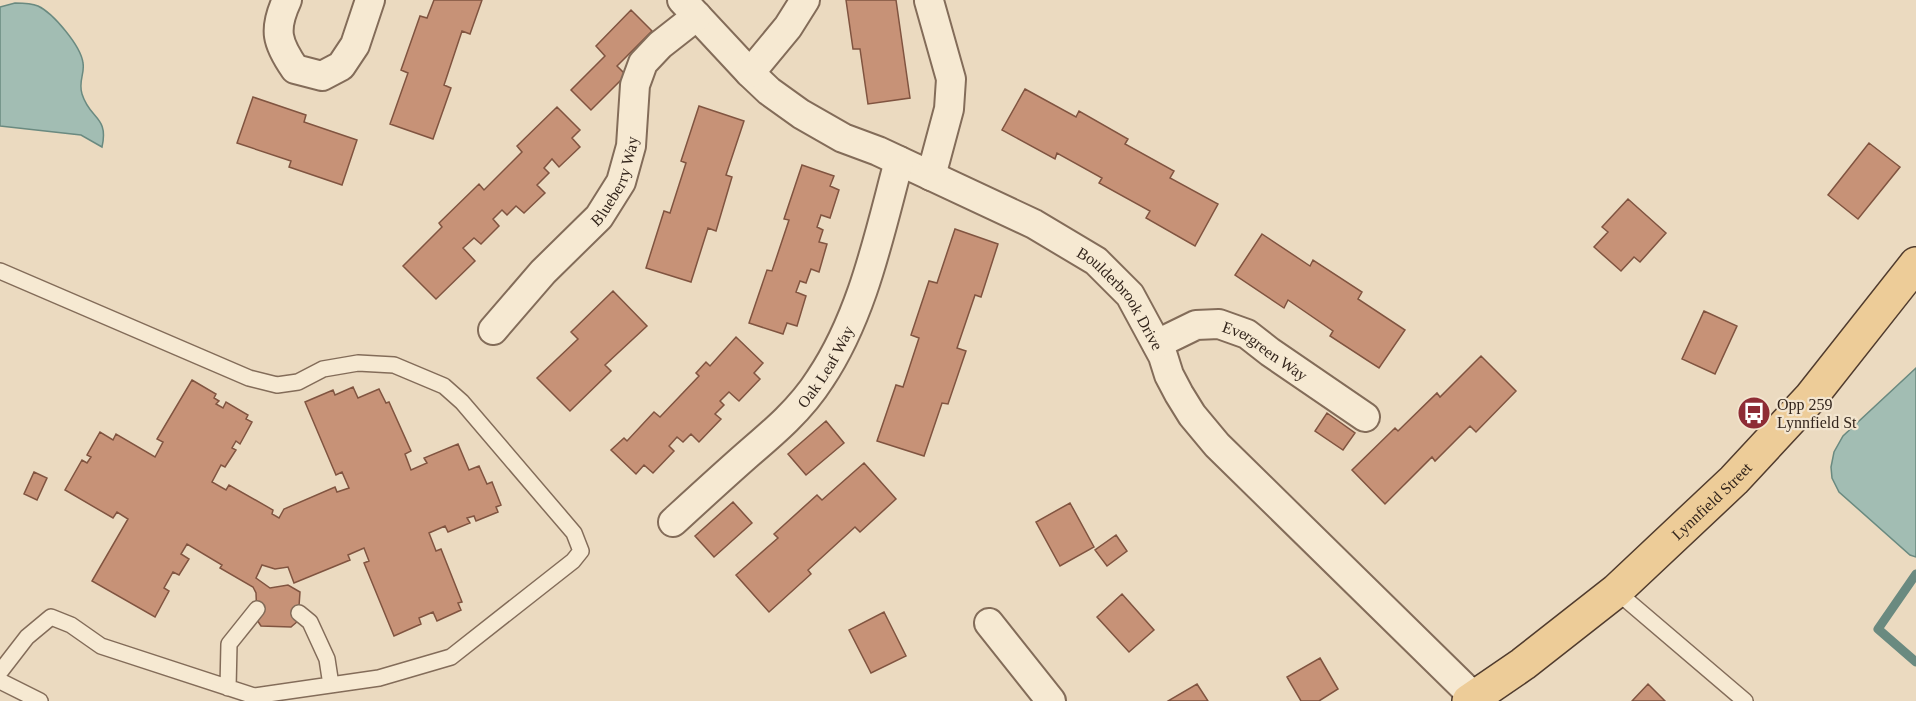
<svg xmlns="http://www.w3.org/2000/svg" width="1916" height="701" font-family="'Times New Roman',serif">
<rect width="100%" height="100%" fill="#ebdac0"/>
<!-- water -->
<path fill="#a2bdb3" stroke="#6a8a80" stroke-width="1.5" d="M15 3C23 3 31 3 38 6 53 13 81 46 83 63 85 74 78 81 82 94 90 120 109 116 102 147L81 135 0 126V7Z
M1916 368V557L1910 555 1839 492 1832 478 1831 467 1834 452 1843 436Z"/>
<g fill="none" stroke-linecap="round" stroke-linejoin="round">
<!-- stream -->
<path stroke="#6a8a80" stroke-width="9" d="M1916 574 1878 629 1916 662"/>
</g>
<!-- building -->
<path fill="#c79277" stroke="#805440" stroke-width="1.5" d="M434 0H482L470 34 462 31 444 85 451 88 433 139 390 124 408 73 401 70 420 16 427 18Z
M846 0H896L910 98 868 104 860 49H853Z
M631 10 652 31 617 66 626 75 591 110 571 90 605 56 596 46Z
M1025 89 1076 117 1079 111 1128 139 1125 144 1174 171 1170 178 1218 204 1195 246 1146 218 1150 211 1099 183 1102 178 1057 153 1055 159 1002 130Z
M253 97 306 115 304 122 357 140 342 185 289 167 291 161 237 143Z
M699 106 744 121 726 175 732 177 716 231 708 228 691 282 646 268 664 211 670 213 686 163 681 161Z
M557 107 580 130 572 138 580 147 559 167 552 159 544 168 549 173 537 185 545 193 524 213 516 206 507 215 502 210 493 219 499 226 481 244 474 238 463 248 475 261 436 299 403 266 442 227 439 223 479 184 484 190 522 152 517 146Z
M1869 143 1900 167 1858 219 1828 195Z
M802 165 834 176 830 186 839 190 830 218 821 215 817 227 823 230 819 242 827 244 819 272 811 269 806 283 800 281 796 292 806 296 797 326 787 323 783 334 749 323 767 270 772 271 789 220 784 219Z
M1628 199 1666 233 1640 262 1634 257 1621 271 1594 247 1608 232 1602 227Z
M955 229 998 244 981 297 975 295 957 348 966 351 948 404 942 403 924 456 877 441 896 385 903 387 919 338 911 335 929 281 937 283Z
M1262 234 1310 266 1313 260 1362 292 1358 299 1405 330 1379 368 1330 336 1333 331 1288 300 1284 308 1235 275Z
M613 291 647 326 605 365 611 371 570 411 537 378 578 339 571 332Z
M1704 311 1737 326 1715 374 1682 359Z
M736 337 763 363 754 373 760 379 739 401 729 392 720 401 724 405 715 414 721 419 699 442 691 434 683 442 677 437 669 446 674 451 653 473 644 465 636 474 611 450 624 438 627 441 654 412 660 417 699 376 696 373 706 362 710 366Z
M1481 356 1516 391 1476 432 1470 426 1435 461 1432 457 1385 504 1352 470 1395 428 1398 431 1437 393 1440 397Z
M192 380 216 394 214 398 219 401 216 404 223 408 226 402 248 415 246 419 252 422 240 444 236 441 232 448 236 450 225 467 221 465 212 482 226 490 229 485 273 510 272 514 279 518 284 509 335 487 337 492 349 488 342 472 336 475 305 402 333 390 335 395 353 387 358 398 379 389 386 403 389 402 411 451 405 454 411 470 427 463 424 458 458 444 469 470 479 466 487 484 492 482 501 505 496 507 498 512 476 521 474 516 467 518 470 523 448 532 445 526 429 533 436 551 441 549 462 602 458 603 461 610 437 621 433 612 419 618 421 624 394 636 364 563 369 561 364 548 348 555 350 560 294 583 288 567 275 569 262 565 256 578 270 588 288 585 300 592 298 621 291 627 261 626 257 620 256 593 253 587 220 568 222 565 187 544 181 554 189 559 179 575 173 572 164 588 169 591 155 617 92 581 128 519 117 512 113 518 65 490 82 460 87 463 91 457 87 455 100 432 113 440 116 434 155 457 163 442 157 439Z
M1327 413 1355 433 1343 450 1315 431Z
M826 421 844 443 806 475 788 454Z
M864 463 896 499 860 532 855 527 808 570 811 574 769 612 736 575 778 538 774 534 817 495 822 500Z
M34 472 47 478 37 500 24 494Z
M733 502 752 523 714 557 695 536Z
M1070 503 1094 547 1060 566 1036 522Z
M1116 535 1127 551 1107 566 1095 550Z
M1122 594 1154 630 1129 652 1097 617Z
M884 612 906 656 871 673 849 630Z
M1320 658 1338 689 1319 701H1301L1287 677Z
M1197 684 1208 701H1168Z
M1648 684 1665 701H1632Z"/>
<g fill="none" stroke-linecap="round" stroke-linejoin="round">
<!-- service casing -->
<g stroke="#836c59" stroke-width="18">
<path id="service" d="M0 271 249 378 277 385 298 382 323 369 358 363 394 365 444 386 462 402 574 533 581 551 573 561 451 657 379 678 254 696 101 646 71 625 51 617 27 637 0 672
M1616 591 1745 701
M299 613 310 622 327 659 331 685
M0 681 40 701
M228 688 229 644 257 609"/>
</g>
<!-- minor casing -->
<g stroke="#836c59" stroke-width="32">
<g id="minor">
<path d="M287 0C273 30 277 43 295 69L322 76 341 66 355 45 370 0"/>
<path id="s1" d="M682 0 750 73 769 91 801 114 843 138 878 151 1034 224 1096 261 1130 295 1163 356 1169 375 1179 394 1192 415 1217 445 1475 698"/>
<path d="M929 1 951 79 949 109 931 176"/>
<path d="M750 73 788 27 805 0"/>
<path id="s2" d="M493 330 543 272 599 217 621 182 631 146 635 85 643 63 660 45 697 16"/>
<path id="s3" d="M1157 344 1196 325 1219 324 1247 334 1270 352 1365 417"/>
<path id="s4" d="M673 522C697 500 722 477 747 455 774 432 801 409 820 379 863 315 879 235 899 161"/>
<path d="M989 623 1051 701"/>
</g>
</g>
<!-- primary casing -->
<g stroke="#503b2d" stroke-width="36">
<g id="primary">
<path id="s5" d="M1469 701 1523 664 1616 591 1734 480 1811 397 1916 264"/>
</g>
</g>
<!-- service -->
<use href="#service" stroke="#f6e9d2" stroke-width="15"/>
<!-- minor -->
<use href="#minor" stroke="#f6e9d2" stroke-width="28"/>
<!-- primary -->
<use href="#primary" stroke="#edcc98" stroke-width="33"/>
</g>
<!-- icons -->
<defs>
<g id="bus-disc" transform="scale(1.725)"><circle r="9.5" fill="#8e2c35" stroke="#f3e5cf"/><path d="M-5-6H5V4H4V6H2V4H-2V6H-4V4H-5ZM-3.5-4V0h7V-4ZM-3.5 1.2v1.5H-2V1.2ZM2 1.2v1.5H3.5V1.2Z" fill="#fff"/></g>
</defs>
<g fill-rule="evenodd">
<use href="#bus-disc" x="1754" y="413"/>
</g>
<g text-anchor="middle" stroke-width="4.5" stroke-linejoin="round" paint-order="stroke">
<!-- street labels -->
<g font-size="16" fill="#33251c" stroke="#f3e5cf">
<text dy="6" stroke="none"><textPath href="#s2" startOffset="195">Blueberry Way</textPath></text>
<text dy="6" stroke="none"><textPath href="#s1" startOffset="540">Boulderbrook Drive</textPath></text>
<text dy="6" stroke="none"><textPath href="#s3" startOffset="120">Evergreen Way</textPath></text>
<text dy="6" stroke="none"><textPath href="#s4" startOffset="219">Oak Leaf Way</textPath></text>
<text dy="6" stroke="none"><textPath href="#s5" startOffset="315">Lynnfield Street</textPath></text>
</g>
<!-- poi labels -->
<g font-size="16" fill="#33251c" stroke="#f3e5cf" text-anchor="start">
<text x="1777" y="410">Opp 259<tspan x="1777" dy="18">Lynnfield St</tspan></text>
</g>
</g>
</svg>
